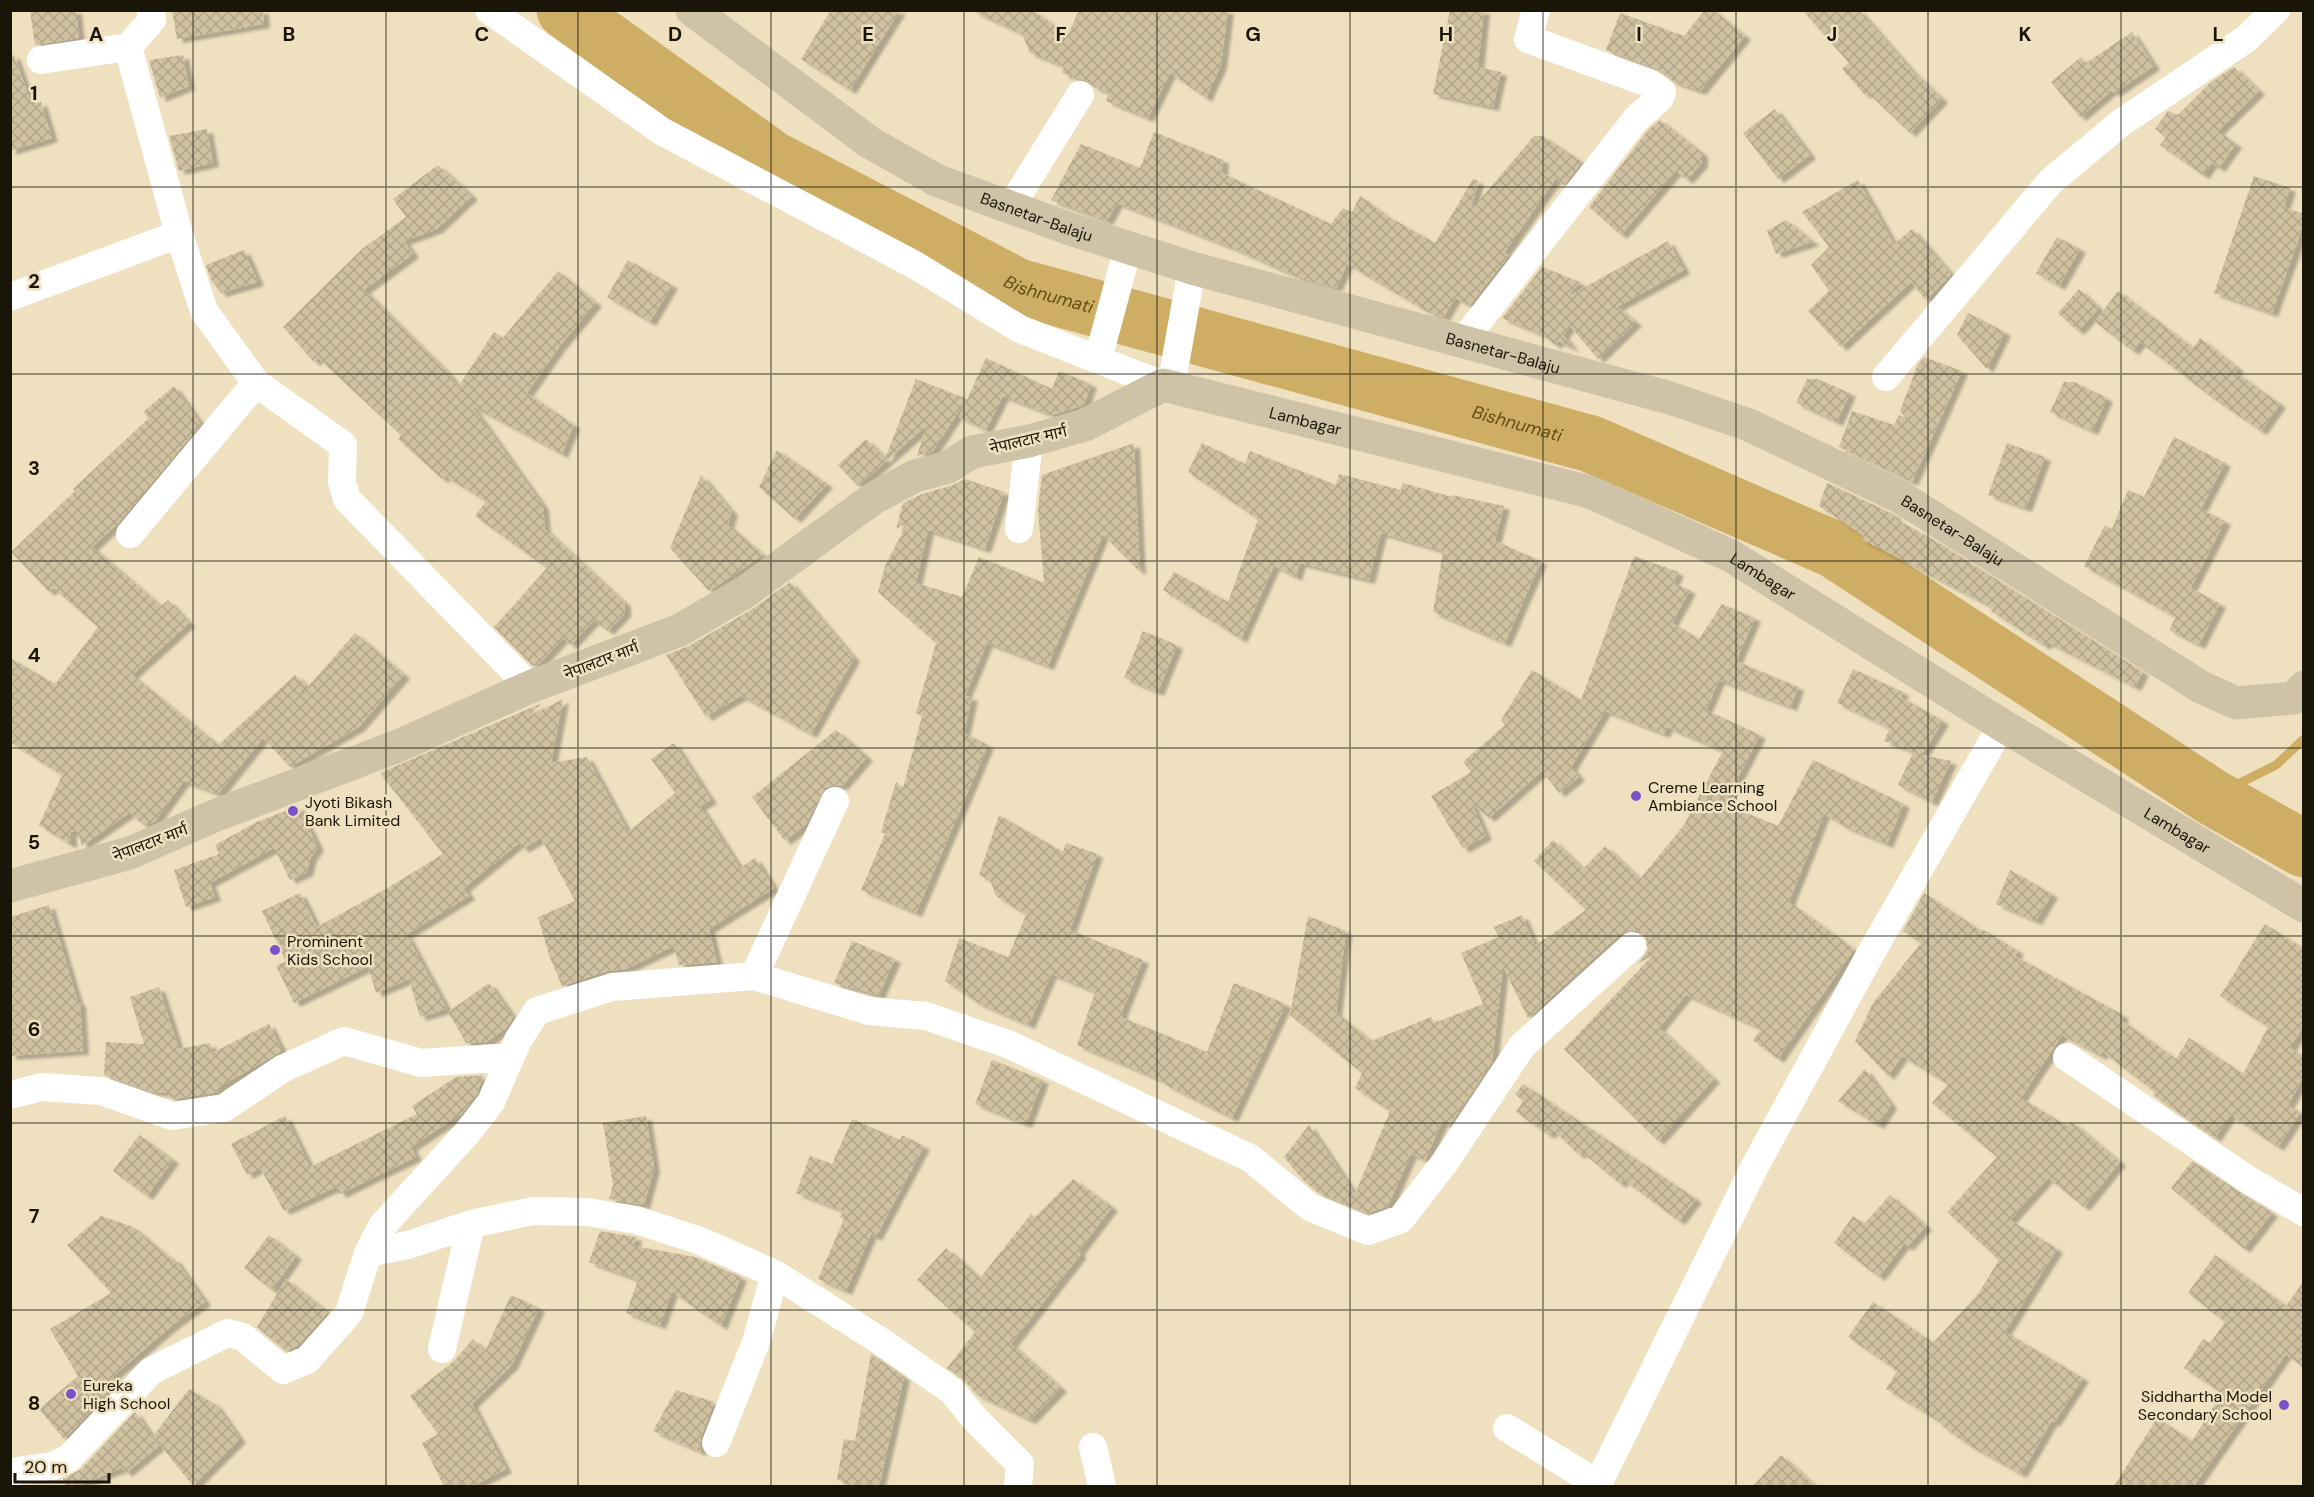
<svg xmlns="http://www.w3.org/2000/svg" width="2314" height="1497" font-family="'DM Sans','Noto Sans Devanagari',sans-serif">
<defs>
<pattern id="building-cross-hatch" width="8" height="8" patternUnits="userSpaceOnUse" patternTransform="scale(1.5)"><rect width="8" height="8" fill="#d0c1a1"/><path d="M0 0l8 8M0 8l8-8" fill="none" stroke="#b2a589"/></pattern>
<filter id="shadow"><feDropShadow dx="6" dy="4" stdDeviation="1.5" flood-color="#0004"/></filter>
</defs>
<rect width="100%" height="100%" fill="#efe0bf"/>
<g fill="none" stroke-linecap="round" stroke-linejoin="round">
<!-- stream -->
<path stroke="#cead64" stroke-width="9" d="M2212 797 2276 765 2304 739"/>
<!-- river -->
<path stroke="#cead64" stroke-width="57" id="s1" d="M565 10 772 159 1018 287 1591 444 1833 549 2212 797 2304 849"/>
</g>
<!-- building -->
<path fill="url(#building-cross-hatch)" filter="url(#shadow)" d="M30 10H76L79 38 35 45Z
M172 10H263L264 24 177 39Z
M831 10H900L850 90 801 59Z
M971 10H1032L1068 35 1079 10H1228L1221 65 1206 98 1170 73 1148 118 1106 101 1109 93 1094 87 1088 81 1062 73 1064 66 1030 53 1022 34Z
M1450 10H1484L1478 67 1501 72 1493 107 1433 94Z
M1705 10H1713L1745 36 1700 91 1674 82 1657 69 1606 50 1620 13 1684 36Z
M1802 10H1859L1912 71 1942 99 1910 133 1867 92 1865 95 1842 69 1849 63Z
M2132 32 2154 66 2114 93 2112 90 2080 117 2051 82 2081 57 2086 63Z
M14 55 32 105 41 102 52 138 10 151V56Z
M183 55 189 86 160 98 149 60Z
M2234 67 2259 91 2218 131 2236 144 2219 168 2212 163 2203 175 2160 145 2166 137 2155 129 2168 111 2178 115 2211 82Z
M1775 109 1810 155 1778 179 1743 133Z
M1660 120 1702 153V163L1687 180 1676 171 1621 235 1589 207 1648 130Z
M207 129 213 163 179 171 169 136Z
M1154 132 1223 160 1222 173 1331 224 1343 208 1352 212 1360 196 1387 216 1435 243 1473 179 1478 181 1471 210 1534 136H1543L1582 162 1564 185 1556 178 1504 253 1509 255 1470 305 1455 298 1444 317 1430 313 1347 264 1336 288 1298 277 1233 248 1117 203 1107 221 1051 200 1081 144 1140 168Z
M438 165 472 196 437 229 404 241 413 254 364 290 449 374 458 387 494 332 503 338 558 271 596 303 560 346 527 393 574 425 562 454 472 406 543 506 545 529 625 603V613L608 631 594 620 571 645 563 638 540 663 533 666 494 627 547 568 475 516 486 501 445 476 442 479 398 439 401 435 318 358 314 362 283 327 362 249 406 217 393 199Z
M2254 176 2290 188 2284 207 2304 214V224L2272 313 2214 293Z
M1858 180 1894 244 1912 229 1951 274 1926 300 1911 282 1841 347 1808 311 1829 291 1811 265 1829 247 1802 212Z
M1786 220 1813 242 1776 254 1767 231Z
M2057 237 2080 249 2059 286 2036 273Z
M1668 241 1684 270 1617 307 1636 322 1598 359 1570 326 1563 335 1573 348 1558 341 1555 345 1543 335 1502 318 1542 267 1580 282 1567 297Z
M244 250 258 282 221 293 211 280 206 265Z
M628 260 672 285 650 322 607 297Z
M2079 289 2099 308 2078 331 2058 313Z
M2118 291 2193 348 2200 338 2238 368 2235 372 2280 404 2261 431 2214 399 2140 342 2133 351 2095 322Z
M1968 313 2005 332 1987 369 1957 335Z
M1924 357 1962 371 1912 482 1839 447 1852 411 1894 425 1899 415 1906 418 1900 411 1918 364Z
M986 358 1052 389 1059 371 1091 384 1084 405 1052 415 1003 396 986 430 959 417Z
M916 379 967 399 932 452 917 456 926 426 858 486 838 465 866 439 885 459Z
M1807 379H1817L1850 393 1837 422 1796 403Z
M2064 382H2074L2107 398 2092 431 2050 412Z
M174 386 201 424 117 524 92 547 161 606 168 600 189 623 132 675 218 745 295 675 306 685 291 704 292 705 355 633 404 675 359 727 290 767 263 738 218 794 184 781 154 822 145 826 129 813 82 846 77 831 71 832V845L39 825 62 775 10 742V658L55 684 98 627 53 588 49 592 11 552 75 491 73 489 149 418 143 412Z
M2174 437 2225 463 2201 509 2225 521 2191 588 2220 604 2199 645 2169 630 2176 617 2084 566 2105 525 2112 529 2128 490 2144 497Z
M1134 443 1140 572 1103 535 1048 666 987 643 965 696 972 697 964 733 988 745 916 913 861 890 885 834 881 832 896 782 903 788 922 716 916 713 936 643 878 592 885 566 908 522 896 529 903 503 922 494 953 485 965 479 1004 492 985 549 928 530 916 583 962 597 979 557 1044 583 1038 510 1042 475Z
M1202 443 1245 464 1250 451 1336 485 1339 474 1401 490 1403 483 1452 497V495L1504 506 1495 541 1541 561 1505 643 1433 612 1443 551 1381 533 1369 580 1300 563 1296 577 1274 566 1241 639 1163 590 1174 572 1228 602 1258 519 1188 472Z
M2007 443 2045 457 2026 508 1988 495Z
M777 450 827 484 795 519 759 487Z
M701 475 732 512 728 525 763 555 709 591 670 548Z
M1827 483 1893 514 1896 517 1895 519 1934 540 2143 672 2135 687 2047 642 2045 646 1991 611 1993 608 1861 539 1862 535 1819 506Z
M1634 556 1678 572 1673 583 1690 590 1672 623 1699 639 1722 604 1755 618 1736 661 1798 687 1791 707 1719 680 1706 710 1760 735 1724 804 1778 826 1813 760 1904 804 1887 844 1846 827 1824 814 1789 902 1854 949 1778 1059 1753 1040 1761 1029 1686 995 1659 1028 1714 1079 1658 1141 1564 1049 1652 956 1637 964 1648 950 1645 935 1636 930 1621 933 1528 1018 1503 967 1492 1062 1450 1125 1442 1122 1425 1160 1411 1154 1388 1206 1368 1213 1319 1193 1303 1180 1284 1157 1309 1125 1355 1194 1390 1111 1355 1088 1362 1073 1290 1015 1308 916 1346 931 1336 1013 1371 1041 1431 1017 1434 1023 1483 1004 1461 953 1499 937 1494 927 1522 915 1535 946 1586 910 1534 861 1553 840 1583 869 1605 846 1640 879 1684 825 1723 751 1667 727 1664 734 1605 711 1571 767 1579 777 1559 793 1542 771 1489 818 1471 802 1486 836 1463 849 1431 796 1471 772 1463 762 1505 725 1501 720 1532 670 1581 700Z
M790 582 854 658 811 734 741 696 706 717 666 655 689 646 754 608Z
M1143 631 1177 645 1158 692 1124 678Z
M1853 669 1903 692 1901 697 1943 721 1922 755 1884 741 1890 728 1837 703Z
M563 699 551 763 587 757 628 832 675 793 651 759 674 743 711 800 700 806 740 868 755 858 774 888 709 929 717 962 679 965 674 946 626 969 607 971 562 986 550 958 538 917 575 901 541 838 523 849 519 843 464 888 469 896 401 938 407 936 447 1009 420 1017 409 979 376 993 368 967 294 1003 276 966 286 961 262 911 300 893 317 927 386 889 443 854 380 773 542 703 527 718Z
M836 730 867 757 842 786 833 785 825 788 806 824 785 841 752 797Z
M1913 753 1951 761 1932 802 1898 785Z
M298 806 318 847 311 857 307 872 290 880 274 848 210 883 215 897 186 907 174 870 219 854 215 845 257 822Z
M999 815 1063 852 1066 843 1097 854 1070 930 1143 960 1121 1014 1123 1018 1207 1052 1234 983 1286 1004 1232 1118 1164 1084 1165 1082 1077 1045 1095 992 1051 974 1029 1025 980 1004 945 981 959 938 1008 957 1026 915 996 896 990 880 979 875Z
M2010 870 2052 894 2036 921 1996 904Z
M1924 893 1981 931 1982 929 2018 951 2015 956 2123 1015 2121 1020 2176 1059 2189 1038 2243 1074 2268 1027 2220 996 2265 924 2304 949V1026L2290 1048 2304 1056V1076L2288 1105 2300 1113 2278 1147 2230 1115 2215 1138 2153 1095 2155 1092 2103 1052 2101 1056 2062 1035 2021 1098 2067 1126 2072 1122 2120 1162 2084 1207 2048 1178 2010 1220 2057 1249 2005 1332 2083 1378 2054 1423 2052 1421 2021 1474 1970 1446 1942 1426 1943 1424 1886 1389 1897 1371 1848 1337 1873 1302 1933 1343 1978 1294 1999 1260 1947 1212 1997 1157 1932 1103 1948 1084 1902 1056 1888 1076 1855 1041 1873 1003 1921 943 1903 931Z
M49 905 78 1002H80L83 1051 10 1056V917Z
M852 941 895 959 879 995 834 983Z
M489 983 513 1017 507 1027 487 1042 466 1043 448 1012Z
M159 987 179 1049 210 1043 212 1053 269 1024 282 1051 219 1087 218 1092 174 1099 168 1097 171 1093 153 1092 104 1075 106 1042 144 1044 130 997Z
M992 1060 1043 1080 1026 1124 975 1104Z
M1865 1069 1891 1105 1878 1125 1838 1101Z
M483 1075 477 1094 462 1113 411 1147 416 1157 340 1194 336 1187 284 1211 260 1168 247 1175 231 1144 285 1116 310 1167 417 1114 412 1106 456 1077Z
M1523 1084 1696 1199 1679 1221 1624 1180 1620 1184 1582 1152 1579 1155 1553 1130 1549 1135 1516 1112 1523 1101 1515 1094Z
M646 1116 654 1168 644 1205 609 1199 613 1185 603 1123Z
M852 1119 900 1140 902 1135 924 1146 876 1237 871 1234 846 1291 818 1279 844 1219 840 1217 843 1211 796 1193 810 1156 832 1164Z
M139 1135 173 1160 147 1196 113 1171Z
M2192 1161 2272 1213 2244 1249 2171 1188Z
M1073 1179 1112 1207 1078 1252 1081 1254 1011 1344 1061 1388 1030 1420 977 1395 962 1378 947 1368 975 1332 917 1280 946 1248 980 1278 1031 1214 1035 1217Z
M1890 1195 1926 1226 1907 1247 1904 1244 1879 1277 1834 1243 1853 1216 1864 1224Z
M101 1216 133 1227 172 1260 174 1258 205 1302 174 1324 112 1377 116 1384 64 1439 39 1409 78 1376 50 1329 111 1293 67 1245Z
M600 1231 636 1237 634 1246 695 1257 741 1277 721 1326 672 1292 660 1325 626 1313 638 1280 589 1262Z
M269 1235 296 1256 272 1290 244 1268Z
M2215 1255 2286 1306 2304 1281V1368L2286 1354 2194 1486H2114L2157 1418 2192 1441 2222 1393 2184 1368 2203 1339 2210 1343 2225 1322 2188 1293Z
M286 1279 328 1312 297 1346 286 1351 257 1327Z
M511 1295 539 1308 512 1365 472 1404 506 1469 473 1486H444L422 1443 438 1434 410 1396 454 1361 473 1339 485 1351Z
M871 1354 904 1377 879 1486H851L837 1479 844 1439 855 1441Z
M189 1389 216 1405 240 1439 193 1486 153 1436Z
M676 1390 714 1402 701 1437V1452L653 1431Z
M135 1412 159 1446 126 1473 122 1468 77 1486H66L63 1479 81 1469Z
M1781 1455 1815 1486H1753Z"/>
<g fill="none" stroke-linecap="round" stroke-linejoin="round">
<!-- street -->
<path stroke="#fff" stroke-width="28" d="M489 10 663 132 915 265 1020 329 1163 385
M128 47 179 234 204 311 256 383 343 445 342 482 347 499 530 687
M41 60 128 47 152 20 151 10
M1010 208 1080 95
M10 297 179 234
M1463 341 1636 119 1660 98 1662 92 1651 84 1528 39 1536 10
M1098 359 1128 248
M1886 377 2051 181 2122 122 2246 39 2276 10
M1171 387 1192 268
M1019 529 1029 441
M130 534 256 383
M754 976 835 801
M2067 1057 2250 1181 2304 1212
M10 1095 42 1087 101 1091 172 1116 224 1108 282 1069 344 1041 421 1063 510 1057
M368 1253 382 1226 467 1133 491 1102 518 1040 537 1011 612 987 754 976 869 1011 926 1016 1010 1045 1250 1158 1310 1207 1368 1231 1401 1219 1445 1162 1522 1046 1632 946
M442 1349 471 1224
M1507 1428 1598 1484
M716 1443 756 1342 775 1274
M1093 1447 1102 1486
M10 1472 52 1466 69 1458 151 1371 227 1333 243 1337 283 1370 307 1360 349 1313 368 1253 408 1245 471 1224 533 1211 587 1212 636 1220 698 1240 775 1274 882 1342 952 1391 974 1418 1020 1464 1018 1486
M1597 1486 1755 1166 1871 953 2002 725"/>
<!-- secondary -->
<g stroke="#cec2a7" stroke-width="33">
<path id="s2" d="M692 10 869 142 938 181 1070 229 1192 268 1670 398 1749 425 1902 498 2201 687 2236 703 2294 698 2304 687"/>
<path id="s3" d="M10 886 130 853 214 816 398 746 530 687 680 630 745 592 874 498 915 476 948 467 972 452 1029 441 1085 425 1163 385 1590 492 1731 556 2002 725 2304 906"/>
</g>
</g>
<!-- grid -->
<path fill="none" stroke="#1a1509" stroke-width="1.5" stroke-opacity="0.55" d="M193 10V1486M386 10V1486M578 10V1486M771 10V1486M964 10V1486M1157 10V1486M1350 10V1486M1543 10V1486M1736 10V1486M1928 10V1486M2121 10V1486M10 187H2304M10 374H2304M10 561H2304M10 748H2304M10 936H2304M10 1123H2304M10 1310H2304"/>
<!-- markers -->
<g fill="#7b51ca" stroke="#efe0bf" stroke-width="2">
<circle cx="1636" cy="796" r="6"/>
<circle cx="293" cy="811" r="6"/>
<circle cx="275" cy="950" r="6"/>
<circle cx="71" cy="1394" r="6"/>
<circle cx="2284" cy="1405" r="6"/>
</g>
<g text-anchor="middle" stroke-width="5" stroke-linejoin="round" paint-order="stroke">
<!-- street labels -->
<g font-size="16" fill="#1a1509" stroke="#efe0bf">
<text dy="6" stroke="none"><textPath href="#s2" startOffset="405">Basnetar-Balaju</textPath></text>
<text dy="6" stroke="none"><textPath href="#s2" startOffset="891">Basnetar-Balaju</textPath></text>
<text dy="6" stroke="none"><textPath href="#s3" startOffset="1413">Lambagar</textPath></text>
<text transform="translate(1028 439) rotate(-13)" y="6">नेपालटार मार्ग</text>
<text dy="6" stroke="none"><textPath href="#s2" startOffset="1377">Basnetar-Balaju</textPath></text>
<text dy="6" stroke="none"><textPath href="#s3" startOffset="1899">Lambagar</textPath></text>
<text transform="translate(601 660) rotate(-21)" y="6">नेपालटार मार्ग</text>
<text dy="6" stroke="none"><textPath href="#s3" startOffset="2385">Lambagar</textPath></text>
<text transform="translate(150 842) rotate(-21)" y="6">नेपालटार मार्ग</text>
</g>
<!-- poi labels -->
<g font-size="16" fill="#1a1509" stroke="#efe0bf" text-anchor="start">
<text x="1648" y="793">Creme Learning<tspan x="1648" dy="18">Ambiance School</tspan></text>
<text x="305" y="808">Jyoti Bikash<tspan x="305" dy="18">Bank Limited</tspan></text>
<text x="287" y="947">Prominent<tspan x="287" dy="18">Kids School</tspan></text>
<text x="83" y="1391">Eureka<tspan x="83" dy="18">High School</tspan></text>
<text x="2272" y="1402" text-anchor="end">Siddhartha Model<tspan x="2272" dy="18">Secondary School</tspan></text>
</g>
<!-- water labels -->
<g font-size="18" font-style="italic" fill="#634d14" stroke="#efe0bf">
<text dy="6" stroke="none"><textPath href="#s1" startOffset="564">Bishnumati</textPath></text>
<text dy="6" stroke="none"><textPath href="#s1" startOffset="1050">Bishnumati</textPath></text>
</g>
</g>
<g font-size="20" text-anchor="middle" font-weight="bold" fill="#1a1509" stroke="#efe0bf" stroke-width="5" stroke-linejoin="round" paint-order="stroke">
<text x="96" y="41">A</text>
<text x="289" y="41">B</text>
<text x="482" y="41">C</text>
<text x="675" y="41">D</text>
<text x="868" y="41">E</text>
<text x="1061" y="41">F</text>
<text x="1253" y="41">G</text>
<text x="1446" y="41">H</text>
<text x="1639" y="41">I</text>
<text x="1832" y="41">J</text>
<text x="2025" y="41">K</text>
<text x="2218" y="41">L</text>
<text x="34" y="100">1</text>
<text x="34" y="288">2</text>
<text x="34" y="475">3</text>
<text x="34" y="662">4</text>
<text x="34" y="849">5</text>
<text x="34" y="1036">6</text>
<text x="34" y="1223">7</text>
<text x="34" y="1410">8</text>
</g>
<!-- border -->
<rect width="2314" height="1497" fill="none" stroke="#1a1509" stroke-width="24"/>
<!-- scale -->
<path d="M15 1473v9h94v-9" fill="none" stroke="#1a1509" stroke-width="3"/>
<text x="24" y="1473" font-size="18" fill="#1a1509" stroke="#efe0bf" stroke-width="4.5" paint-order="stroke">20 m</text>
</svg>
